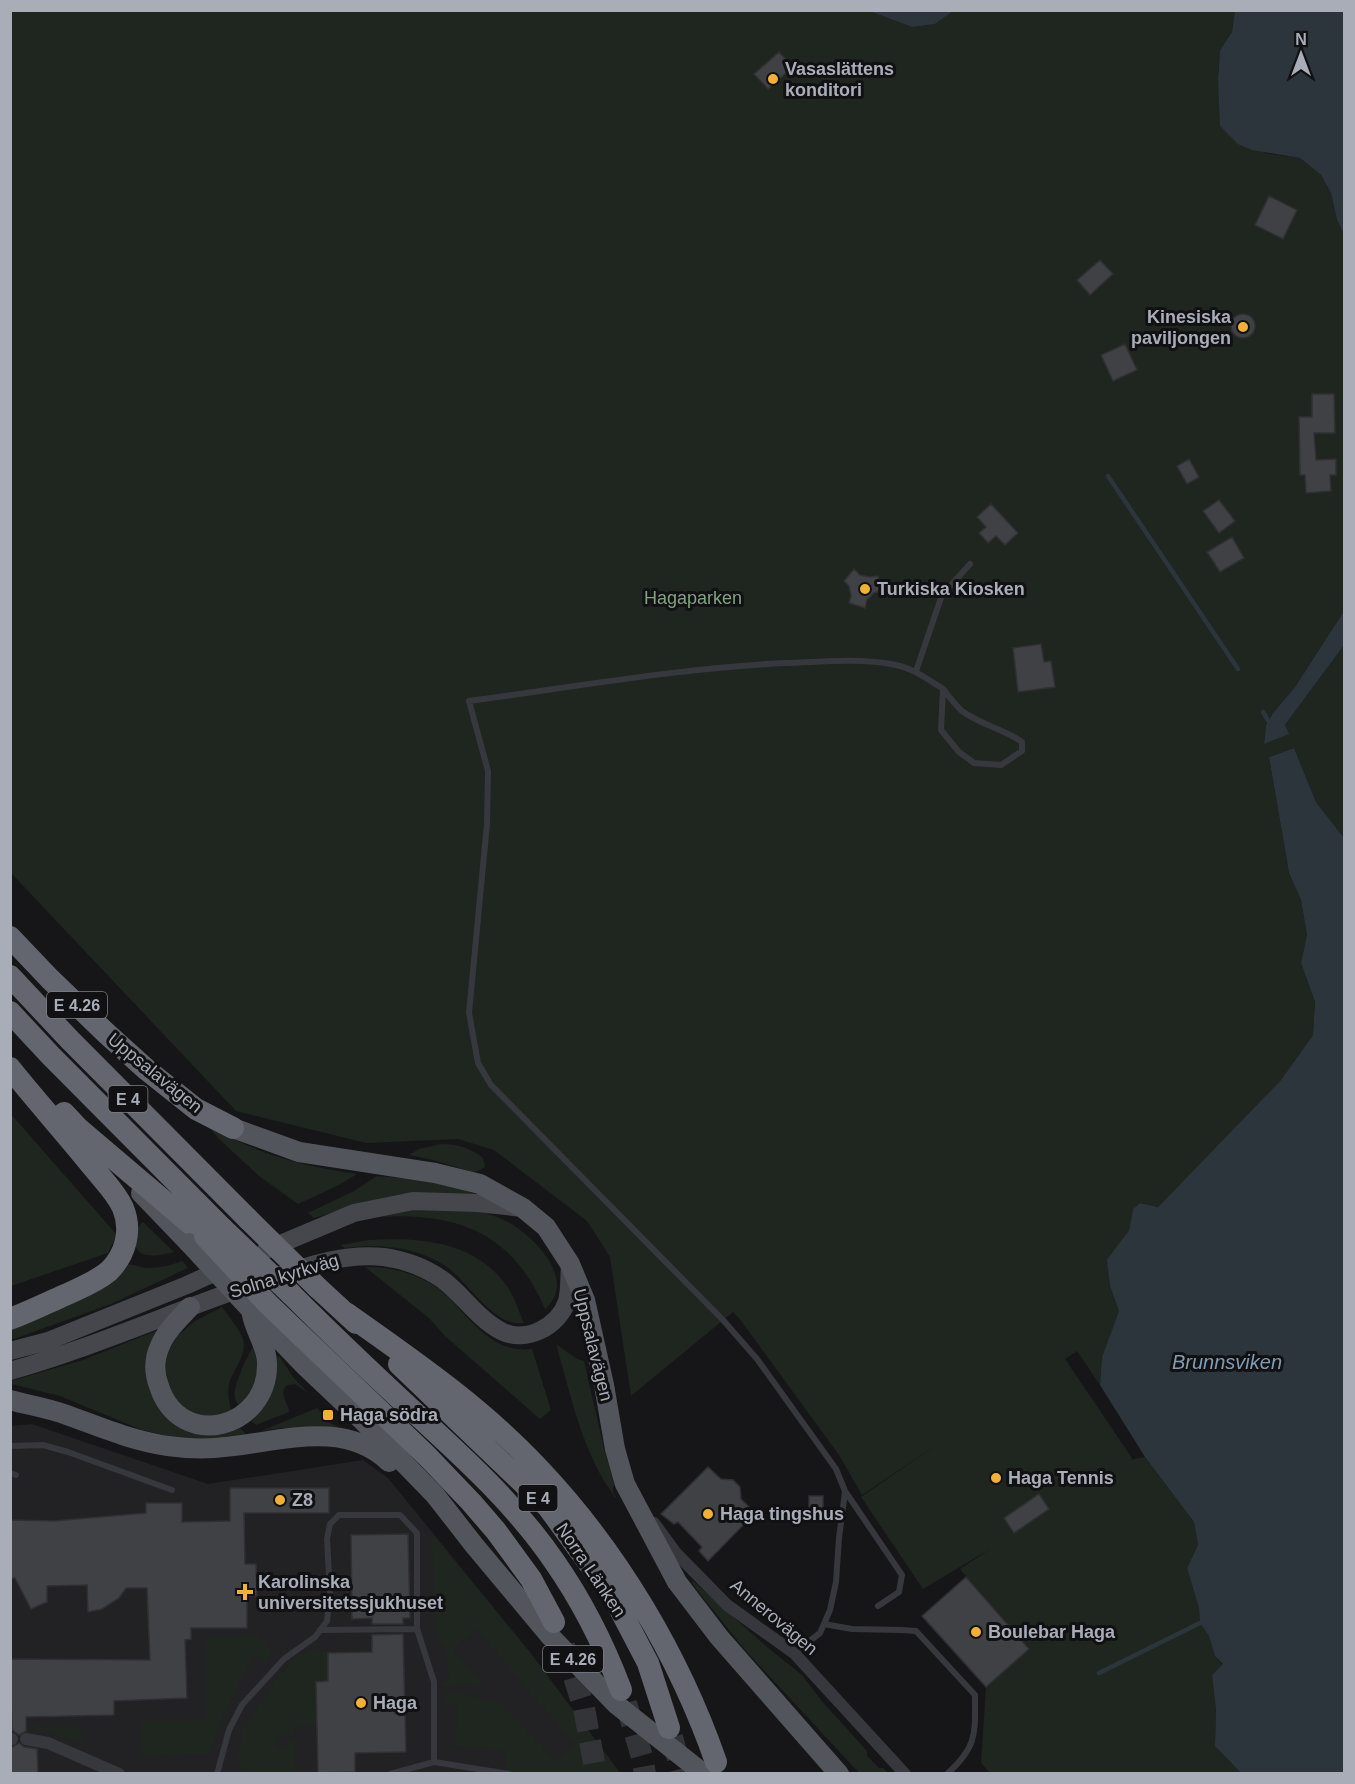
<svg xmlns="http://www.w3.org/2000/svg" width="1355" height="1784" font-family="Arial,sans-serif">
<rect width="100%" height="100%" fill="#161618"/>
<!-- built -->
<path fill="#222225" d="M32 1424 208 1484 363 1460 388 1478 529 1651 620 1773 11 1774V1426Z"/>
<!-- green -->
<path fill="#1e261f" d="M870 10 912 27 935 24 953 10 1235 11 1232 32 1220 50 1218 79 1220 102 1265 153 1300 158 1321 175 1331 193 1337 220 1344 234V611L1295 687 1273 713 1266 724 1264 743 1288 734 1285 725 1344 645V838L1316 802 1294 748 1269 757 1289 873 1301 900 1307 935 1301 963 1315 1002 1313 1035 1281 1080 1158 1207 1141 1203 1133 1209 1129 1230 1108 1260 1110 1286 1119 1311 1102 1357 1100 1385 1077 1351 1065 1359 1132 1458 1130 1460 1145 1457 1194 1522 1198 1545 1187 1568 1199 1608 1200 1623 1209 1636 1215 1656 1223 1665 1212 1675 1216 1710 1215 1745 1241 1773H990L981 1763 986 1687 1029 1648 960 1569 990 1549 923 1589 861 1497 939 1443 862 1495 839 1455 739 1318 733 1312 631 1396 610 1257 587 1221 494 1150 458 1139 366 1143 236 1111 11 873V11Z
M10 1113 117 1235 108 1253 11 1286Z
M208 1126C258 1154 301 1166 357 1174L339 1185 298 1204 259 1176 218 1138Z
M441 1144C456 1144 471 1148 483 1158L485 1167 478 1171 472 1172 433 1160 409 1155 419 1149Z
M377 1176C412 1178 445 1183 478 1195L358 1205 314 1218 308 1213 354 1191Z
M473 1209C484 1213 497 1216 508 1222 535 1237 578 1281 545 1309 512 1232 457 1212 376 1217L393 1210Z
M143 1222 174 1252C160 1256 133 1261 135 1239 135 1232 138 1226 143 1222Z
M369 1240C421 1237 477 1241 509 1289 515 1299 519 1312 524 1323 493 1328 468 1280 444 1265 414 1246 378 1244 345 1248L341 1245Z
M182 1261 188 1268 111 1304 11 1340 10 1325 125 1264C134 1264 141 1268 149 1268 160 1268 172 1265 182 1261Z
M365 1267C390 1266 419 1274 439 1289 468 1312 487 1354 532 1349L551 1410 540 1419 445 1336 429 1318Z
M222 1307C229 1317 239 1328 243 1339 248 1354 233 1370 229 1384 227 1393 230 1403 231 1412L211 1418 182 1409 164 1383 165 1357 177 1336 195 1321Z
M163 1328 151 1390 162 1411 205 1434 227 1432 240 1428 246 1434 217 1439H187L168 1436 142 1430 60 1396 11 1384V1381L83 1360Z
M556 1344 577 1359 584 1361 605 1453 617 1488 615 1485 613 1487V1492L617 1498 615 1497C582 1453 571 1395 556 1344Z
M253 1347C263 1375 256 1384 240 1406 237 1403 236 1402 235 1398 232 1388 247 1356 253 1347Z
M276 1356 280 1357 293 1377 309 1394 295 1384 287 1385C278 1395 288 1401 289 1412L256 1425 251 1421C273 1402 273 1382 276 1356Z
M317 1408 330 1423 337 1426 339 1429 281 1428 261 1431Z
M431 1533 529 1651 620 1773H514L507 1771 505 1750 455 1747 457 1707 445 1705 446 1693 460 1692 503 1705 556 1761 575 1744 476 1629 452 1649 486 1686 457 1684 444 1688 441 1682 449 1679 445 1645 437 1643Z
M692 1580 766 1646 802 1675 821 1700 867 1751V1756L879 1768H883L888 1773H859L746 1651 693 1585Z
M258 1636 270 1648V1655L267 1661 254 1656 235 1688 237 1693 229 1702 209 1754 141 1756V1721H207V1637Z
M311 1650 328 1653V1681L317 1682V1725H295L294 1735 274 1736 276 1748 288 1747 287 1739 295 1740V1773H248L239 1765V1751L242 1732 260 1704 276 1679 292 1660Z
M10 1724 80 1728 84 1738 80 1742 45 1731 11 1729Z"/>
<!-- water -->
<path fill="#2c353c" d="M1235 10 1344 11V234L1337 220 1331 193 1321 175 1300 158 1252 150 1238 144 1220 126 1218 79 1220 50 1232 32Z
M870 11H953L935 24 912 27Z
M1344 611V645L1285 725 1289 734 1264 744 1266 725 1273 713 1295 687Z
M1294 748 1316 802 1344 838V1773H1241L1215 1746 1216 1710 1212 1675 1223 1664 1215 1656 1209 1636 1200 1623 1199 1608 1187 1568 1198 1545 1194 1522 1145 1457 1100 1385 1102 1357 1119 1311 1110 1286 1107 1260 1129 1230 1133 1209 1140 1203 1158 1207 1281 1080 1313 1035 1315 1002 1301 963 1307 935 1301 900 1289 873 1269 757Z"/>
<g fill="none" stroke-linecap="round" stroke-linejoin="round">
<!-- stream -->
<path stroke="#2c353c" stroke-width="4.5" d="M1108 476 1238 669
M1263 712 1271 725
M1099 1673 1200 1623"/>
</g>
<!-- building -->
<path fill="#404145" stroke="#303034" stroke-width="1.5" d="M779 52 793 67 768 89 754 74Z
M1269 196 1297 210 1283 239 1255 225Z
M1100 260 1113 274 1090 295 1077 280Z
M1231 326a12 12 0 1 1 24 0a12 12 0 1 1-24 0Z
M1125 344 1137 370 1113 381 1101 355Z
M1312 394H1334L1335 433H1314L1316 460 1336 459V475H1330L1331 491 1306 493 1305 475H1300L1299 417H1312Z
M1189 459 1199 477 1187 484 1177 466Z
M1219 500 1235 521 1219 533 1203 511Z
M991 504 1018 533 1005 545 996 536 988 543 979 533 986 527 977 517Z
M1232 537 1244 558 1220 572 1207 552Z
M854 569 860 575 870 577 878 576 881 591 874 593 867 600 865 608 849 603 851 596 849 586 844 581Z
M1041 644 1044 662 1051 661 1055 687 1018 692 1013 648Z
M708 1467 721 1479 733 1480 740 1487 741 1499 755 1513 708 1561 699 1551 702 1547 678 1522 674 1524 661 1514Z
M230 1488H329V1513H244L245 1564H256L257 1596H247V1628H191V1639L185 1640 187 1698 114 1701V1715L26 1717V1731L19 1735 12 1730 10 1659 150 1660 147 1588H126L119 1598 102 1609 88 1612 87 1585 47 1586V1602L31 1609 15 1578 10 1579V1520L54 1521 146 1513V1503H182V1522L230 1521Z
M1039 1494 1049 1509 1014 1533 1004 1518Z
M809 1496H823V1515H809Z
M408 1534 410 1618H403V1624H372V1618L352 1619 351 1535Z
M966 1577 1029 1649 986 1687 922 1616Z
M403 1634 406 1752 355 1753V1772L318 1773 316 1682 328 1681V1653L372 1652V1635Z
M19 1743 24 1747 37 1749 38 1773H10V1748Z"/>
<g fill="none" stroke-linecap="round" stroke-linejoin="round">
<!-- highway-tunnel -->
<path stroke="#333438" stroke-width="22" stroke-dasharray="22 11" stroke-linecap="butt" d="M564 1646 584 1708 596 1774
M626 1703 642 1757 645 1774
M672 1737 682 1774"/>
<!-- lane -->
<path stroke="#37383d" stroke-width="6" d="M916 671 942 595 970 564
M10 1446 43 1445 68 1452 172 1490
M10 1473 16 1475
M878 1606 899 1592 902 1575 845 1491 836 1469 757 1359 723 1320 491 1085 478 1063 469 1013 487 824 488 771 469 701C574 687 680 668 786 663 821 662 856 658 891 664 911 667 926 678 943 689L941 730 959 752 974 763 1001 765 1022 751V742C1004 729 981 725 962 711 955 705 949 696 943 689
M824 1624 852 1629 901 1630 916 1631 975 1695C975 1733 978 1746 947 1774
M320 1630 417 1629
M794 1653 820 1633 830 1610 836 1582 839 1538 845 1492
M434 1762 509 1774
M217 1774 229 1730 242 1705 284 1659 315 1637 327 1621 330 1593 327 1539 330 1524 339 1515H400L417 1533V1629L434 1682V1762L390 1774"/>
<!-- street -->
<path stroke="#37383d" stroke-width="12" d="M654 1523 676 1553 727 1605 794 1653 905 1774
M10 1738 12 1739
M26 1739 48 1743 119 1774"/>
<!-- secondary -->
<path stroke="#45474d" stroke-width="18" d="M266 1250 354 1213 413 1201 478 1203 523 1208
M10 1351 48 1341 187 1285 229 1266
M10 1371C95 1347 176 1310 260 1282 299 1269 341 1252 384 1257 404 1260 426 1268 443 1280 463 1295 478 1319 501 1331 526 1344 559 1326 567 1301 570 1290 569 1276 570 1264"/>
<!-- primary -->
<path stroke="#53555c" stroke-width="20" d="M233 1128 299 1152 435 1173 480 1184 523 1208 546 1227 570 1264 585 1300 604 1385 615 1449 625 1484 677 1582 719 1637 839 1774
M141 1193 189 1243
M190 1307C179 1319 166 1331 160 1346 154 1359 154 1373 159 1386 180 1452 269 1429 267 1363 267 1347 255 1331 252 1315
M251 1310 305 1366 364 1422 435 1495 474 1545 550 1636 617 1705 704 1774
M10 1400C28 1405 46 1408 64 1414 98 1426 132 1441 168 1446 183 1448 200 1449 214 1448 272 1445 341 1416 389 1462"/>
<!-- highway -->
<path stroke="#63666e" stroke-width="22" d="M10 937 50 979 106 1033 147 1070 196 1109 233 1128
M10 976 69 1039 248 1219
M10 1012 51 1056 223 1229
M10 1068C38 1103 68 1136 96 1171 105 1182 117 1194 123 1208 132 1230 126 1254 109 1271 96 1282 80 1288 65 1295 47 1303 29 1312 10 1319
M64 1113 79 1129 205 1236
M317 1287 356 1323
M291 1294C331 1334 372 1373 413 1411 464 1458 515 1504 554 1561 582 1601 604 1645 621 1690
M267 1303 427 1456 471 1502 496 1531 531 1579 554 1622
M346 1313C414 1361 484 1409 541 1471 618 1553 679 1656 716 1762
M399 1364 548 1507 614 1598 648 1663 669 1728"/>
<!-- primary-bridge -->
<path stroke="#53555c" stroke-width="20" d="M189 1243 251 1310"/>
<!-- highway-bridge -->
<path stroke="#63666e" stroke-width="22" d="M248 1219 317 1287
M223 1229 291 1294
M205 1236 267 1303"/>
</g>
<!-- markers -->
<g fill="#f2b134" stroke="#111113" stroke-width="2">
<circle cx="773" cy="79" r="6"/>
<circle cx="1243" cy="327" r="6"/>
<circle cx="865" cy="589" r="6"/>
<rect x="322" y="1409" width="12" height="12" rx="3"/>
<circle cx="996" cy="1478" r="6"/>
<circle cx="280" cy="1500" r="6"/>
<circle cx="708" cy="1514" r="6"/>
<path d="M242 1583h6v6h6v6h-6v6h-6v-6h-6v-6h6z"/>
<circle cx="976" cy="1632" r="6"/>
<circle cx="361" cy="1703" r="6"/>
</g>
<g text-anchor="middle" stroke-width="6" stroke-linejoin="round" paint-order="stroke">
<!-- shield labels -->
<g fill="#111113" stroke="#7b7e86" stroke-width="1.5">
<rect x="47" y="992" width="60" height="26" rx="4.5"/>
<rect x="108.5" y="1086" width="39" height="26" rx="4.5"/>
<rect x="518.5" y="1485" width="39" height="26" rx="4.5"/>
<rect x="543" y="1646" width="60" height="26" rx="4.5"/>
</g>
<g font-size="16" font-weight="bold" fill="#a8adb8">
<text x="77" y="1011">E 4.26</text>
<text x="128" y="1105">E 4</text>
<text x="538" y="1504">E 4</text>
<text x="573" y="1665">E 4.26</text>
</g>
<!-- poi labels -->
<g font-size="18" font-weight="bold" fill="#a8adb8" stroke="#111113" text-anchor="start">
<text x="785" y="75">Vasaslättens<tspan x="785" dy="21">konditori</tspan></text>
<text x="1231" y="323" text-anchor="end">Kinesiska<tspan x="1231" dy="21">paviljongen</tspan></text>
<text x="877" y="595">Turkiska Kiosken</text>
<text x="340" y="1421">Haga södra</text>
<text x="1008" y="1484">Haga Tennis</text>
<text x="292" y="1506">Z8</text>
<text x="720" y="1520">Haga tingshus</text>
<text x="258" y="1588">Karolinska<tspan x="258" dy="21">universitetssjukhuset</tspan></text>
<text x="988" y="1638">Boulebar Haga</text>
<text x="373" y="1709">Haga</text>
</g>
<!-- park labels -->
<g font-size="18" fill="#7fa381" stroke="#111113">
<text x="693" y="604">Hagaparken</text>
</g>
<!-- street labels -->
<g font-size="18" fill="#a8adb8" stroke="#111113">
<text transform="translate(155 1073) rotate(39)" y="6">Uppsalavägen</text>
<text transform="translate(284 1276) rotate(-17)" y="6">Solna kyrkväg</text>
<text transform="translate(593 1345) rotate(76)" y="6">Uppsalavägen</text>
<text transform="translate(591 1570) rotate(56)" y="6">Norra Länken</text>
<text transform="translate(774 1617) rotate(40)" y="6">Annerovägen</text>
</g>
<!-- water labels -->
<g font-size="20" font-style="italic" fill="#7f9bb3" stroke="#111113">
<text x="1227" y="1369">Brunnsviken</text>
</g>
</g>
<!-- border -->
<rect width="1355" height="1784" fill="none" stroke="#a8adb8" stroke-width="24"/>
<!-- north arrow -->
<g transform="translate(1301 54)" stroke="#111113" stroke-width="4.5" paint-order="stroke">
<path d="M0-4.5L10 22L0 15L-10 22Z" fill="#a8adb8"/>
<text y="-9" font-size="16" font-weight="bold" text-anchor="middle" fill="#a8adb8">N</text>
</g>
</svg>
